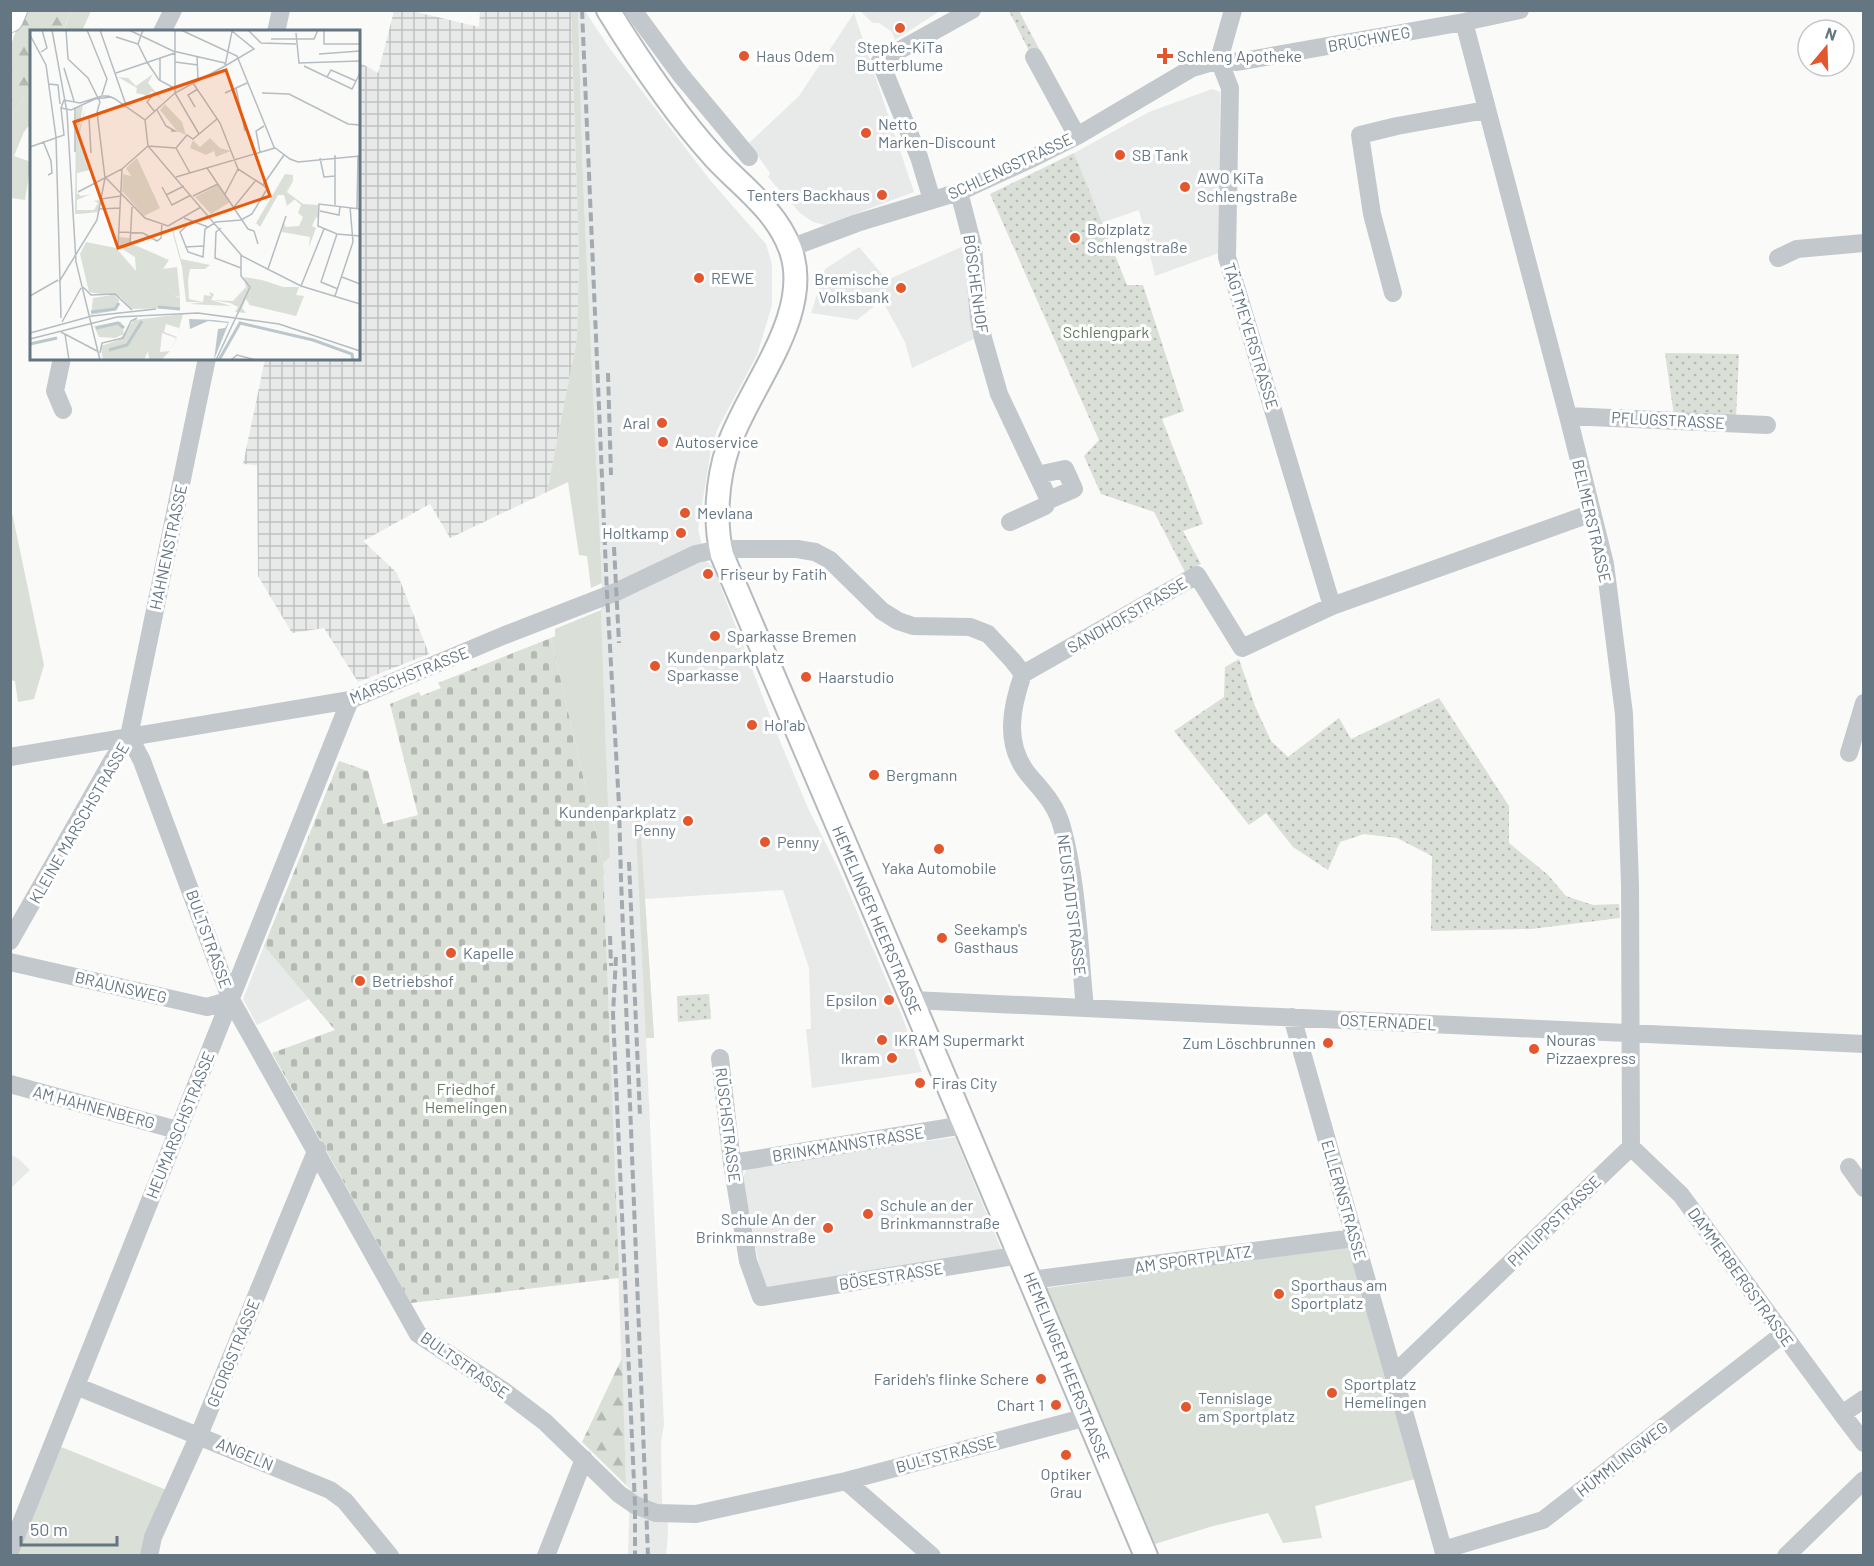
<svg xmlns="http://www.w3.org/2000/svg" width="1874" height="1566" font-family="Barlow,sans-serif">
<defs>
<pattern id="industrial-grid" width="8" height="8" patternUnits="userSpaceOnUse" patternTransform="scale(1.5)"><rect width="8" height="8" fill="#e8e9e9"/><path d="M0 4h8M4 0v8" fill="none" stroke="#c0c1c2"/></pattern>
<pattern id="forest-firs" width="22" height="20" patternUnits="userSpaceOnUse" patternTransform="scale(1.5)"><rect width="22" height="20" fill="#dadfd7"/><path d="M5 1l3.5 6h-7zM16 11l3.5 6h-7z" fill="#b4b9b4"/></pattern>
<pattern id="cemetery-stones" width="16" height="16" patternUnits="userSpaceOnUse" patternTransform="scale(1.5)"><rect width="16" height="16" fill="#dadfd7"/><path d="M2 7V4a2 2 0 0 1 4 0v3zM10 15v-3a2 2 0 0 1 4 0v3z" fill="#b4b9b4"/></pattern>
<pattern id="park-dots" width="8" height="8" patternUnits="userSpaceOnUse" patternTransform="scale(1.5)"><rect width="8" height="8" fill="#dadfd7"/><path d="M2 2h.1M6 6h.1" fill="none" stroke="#b4b9b4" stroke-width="1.8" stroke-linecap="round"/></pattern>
</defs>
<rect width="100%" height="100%" fill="#fafaf8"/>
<!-- built -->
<path fill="#e8e9e9" d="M578 11H585L610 49 710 180 766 244 772 264V305L757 355 717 430 711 450 698 529 706 561 713 567 779 739 808 808 839 870 902 1016 922 1072 812 1088 806 1029H811L809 968 783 890 645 899 654 1038H646L664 1425 661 1442 662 1503 667 1508 668 1535 666 1555H628L630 1489 626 1485 603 863 610 857 601 610 602 583 583 180Z
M860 11H940L895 40 892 32 879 23H873Z
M854 13 914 192 825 225 813 222 800 213 768 177 770 173 749 143 799 96Z
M1212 89 1220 92 1219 253 1155 276 1139 210 1101 223 1074 153 1149 112Z
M968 244 978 337 912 368 905 342 882 300 857 320 811 313 825 269 859 247 887 280Z
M264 946 309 999 257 1025 243 999Z
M955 1137 1002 1251 766 1291 762 1281 743 1177 747 1168Z
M11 1155 19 1159 30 1170 11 1188Z"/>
<!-- industrial -->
<path fill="url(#industrial-grid)" d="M394 11H412L479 27 480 11H571L579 258 577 340 547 492 450 538 430 504 363 541 397 573 429 654 358 682 324 628 292 633 258 576 257 465 243 464 265 359 358 358 359 62 378 73Z"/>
<!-- green -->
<path fill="#dadfd7" d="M71 11H91L82 31 63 32Z
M571 11H578L583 180 602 583 591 588 587 556 579 555 568 482 547 492 577 339 579 258Z
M31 88V123L24 132 14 156 31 162 25 200 11 198V116Z
M10 503 44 665 34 699 18 702 15 681 10 680Z
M601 610 610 857 603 863 551 638 555 636V629Z
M639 807 654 1038H646L635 808Z
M1352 1245 1415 1479 1315 1506 1322 1538 1283 1543 1268 1513 1213 1526 1155 1544 1047 1288Z
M59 1446 169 1491 157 1555 17 1556Z"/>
<!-- forest -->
<path fill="url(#forest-firs)" d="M22 11H71L63 31 32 32 31 88 11 116V46Z
M622 1358 626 1485 582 1442Z"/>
<!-- cemetery -->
<path fill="url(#cemetery-stones)" d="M551 638 603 863 619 1278 411 1303 272 1053 335 1030 264 946 339 761 368 771 383 824 418 815 390 704 419 692 421 696 441 688 438 683Z"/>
<!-- park -->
<path fill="url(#park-dots)" d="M1009 11H1019L1074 115 1063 119Z
M1074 153 1127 285H1143L1184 411 1162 419 1203 524 1183 531 1201 564 1185 572 1154 512 1101 494 1084 456 1099 440 990 194Z
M1665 353 1739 354 1736 418 1674 416Z
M1239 659 1255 706 1271 741 1288 757 1339 718 1351 739 1439 698 1509 806V843L1548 875 1566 896 1593 905 1619 904 1620 918 1531 929 1431 931 1432 856 1397 838 1364 834 1340 842 1328 870 1293 847 1266 813 1249 825 1174 731 1224 697 1225 667Z
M709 994 711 1019 678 1022 677 996Z"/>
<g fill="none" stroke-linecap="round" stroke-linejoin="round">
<!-- major casing -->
<g stroke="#b5babe" stroke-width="26">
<path id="major" d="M608 10C640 62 674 113 715 158 742 187 775 209 790 248 815 314 748 387 728 447 717 480 714 521 722 555L912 1000 1146 1556"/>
</g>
<!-- highway casing -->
<g stroke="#b4b9bd" stroke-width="28">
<path id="highway" d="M10 19 14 10"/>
</g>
<!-- minor -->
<path stroke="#c3c8cc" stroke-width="18" d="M633 10 680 74 749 157
M162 32 173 10
M276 32 281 10
M1034 57 1077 136
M1219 60 1230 88 1227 257 1332 606
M1219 60 1233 10
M959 192 973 246 979 318 983 338 999 394 1049 500 1074 489 1065 469 1037 475
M932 200 919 157 880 61 972 10
M790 248 857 223 959 192 1033 158 1077 136 1192 68 1219 60 1237 62 1464 22 1520 10
M1778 258 1797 249 1864 243
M1393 293 1372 214 1360 135 1397 126 1486 110
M62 358 55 391 63 410
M1568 416 1767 425
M1010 522 1045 506 1049 500
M1023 674 1197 575 1242 648 1332 606 1592 513
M1023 674C1011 708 1004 744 1028 774 1042 791 1056 804 1062 827 1078 885 1079 948 1085 1008
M129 736 142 761 231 1000 418 1334 504 1391 545 1422 619 1494 635 1505 656 1513 696 1514 846 1481 1087 1417
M1849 753 1864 703
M10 757 350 700 505 635 616 592 696 554 720 549H797L815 552 830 560 882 611 898 621 913 626 970 627 988 634 1013 661 1023 674
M10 941 112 761 129 736 207 358
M10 962 207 1007 231 1000
M912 1000 1864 1044
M1292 1017 1445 1556
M720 1058 732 1163 748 1261 761 1297 1020 1255
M10 1084 177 1130
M1631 1147 1681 1195 1842 1414
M732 1163 964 1125
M1849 1167 1864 1188
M1031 1280 1354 1238
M1395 1373 1631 1147 1630 884 1624 714 1605 564 1568 416 1464 22
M76 1386 330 1490 345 1501 390 1556
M1864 1399 1842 1414 1864 1443
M846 1481 932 1556
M1443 1550 1543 1520 1783 1334
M10 1551 350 700
M149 1556 153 1537 199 1435 317 1149
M546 1556 584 1459
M1786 1556 1864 1480"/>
<!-- major -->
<use href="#major" stroke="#fff" stroke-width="22"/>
<!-- highway -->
<use href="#highway" stroke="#fff" stroke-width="26"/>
<!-- rail -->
<path stroke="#a2aab0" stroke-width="4" stroke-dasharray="9 4.5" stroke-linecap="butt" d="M582 10 607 594 619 805 621 879 648 1556
M608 373 611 475
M614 547 619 643
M629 862 640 1116
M610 936 611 966
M616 957 613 1014 635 1505V1556"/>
</g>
<!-- markers -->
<g fill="#e4572e" stroke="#fff" stroke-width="2">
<circle cx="900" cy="28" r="6"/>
<circle cx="744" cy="56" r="6"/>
<path d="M1162 47h6v6h6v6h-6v6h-6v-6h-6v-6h6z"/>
<circle cx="866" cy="133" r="6"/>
<circle cx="1120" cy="155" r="6"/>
<circle cx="1185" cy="187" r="6"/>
<circle cx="882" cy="195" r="6"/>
<circle cx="1075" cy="238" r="6"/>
<circle cx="699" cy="278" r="6"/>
<circle cx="901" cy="288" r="6"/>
<circle cx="662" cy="423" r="6"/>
<circle cx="663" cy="442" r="6"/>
<circle cx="685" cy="513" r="6"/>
<circle cx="681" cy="533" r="6"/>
<circle cx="708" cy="574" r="6"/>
<circle cx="715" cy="636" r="6"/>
<circle cx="655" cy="666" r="6"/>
<circle cx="806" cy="677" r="6"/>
<circle cx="752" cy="725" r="6"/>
<circle cx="874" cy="775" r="6"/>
<circle cx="688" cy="821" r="6"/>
<circle cx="765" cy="842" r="6"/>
<circle cx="939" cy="849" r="6"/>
<circle cx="942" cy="938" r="6"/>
<circle cx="451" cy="953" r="6"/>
<circle cx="360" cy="981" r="6"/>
<circle cx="889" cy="1000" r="6"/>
<circle cx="882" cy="1040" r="6"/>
<circle cx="1328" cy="1043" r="6"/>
<circle cx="1534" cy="1049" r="6"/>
<circle cx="892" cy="1058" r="6"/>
<circle cx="920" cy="1083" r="6"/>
<circle cx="868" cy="1214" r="6"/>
<circle cx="828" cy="1228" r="6"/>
<circle cx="1279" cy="1294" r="6"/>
<circle cx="1041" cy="1379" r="6"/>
<circle cx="1332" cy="1393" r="6"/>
<circle cx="1056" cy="1405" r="6"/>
<circle cx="1186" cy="1407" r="6"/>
<circle cx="1066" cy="1455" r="6"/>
</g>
<g text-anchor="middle" stroke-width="6" stroke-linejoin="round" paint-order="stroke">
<!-- street labels -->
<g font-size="16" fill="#657683" stroke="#fff">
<text transform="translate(1369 39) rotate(-10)" y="6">BRUCHWEG</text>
<text transform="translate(1010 166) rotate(-25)" y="6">SCHLENGSTRASSE</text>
<text transform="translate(976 284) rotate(82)" y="6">BÖSCHENHOF</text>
<text transform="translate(1251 336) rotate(73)" y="6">TÄGTMEYERSTRASSE</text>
<text transform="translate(1668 420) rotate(3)" y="6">PFLUGSTRASSE</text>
<text transform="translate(1592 521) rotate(77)" y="6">BELMERSTRASSE</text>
<text transform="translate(168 547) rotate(-78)" y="6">HAHNENSTRASSE</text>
<text transform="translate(1127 615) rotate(-30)" y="6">SANDHOFSTRASSE</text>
<text transform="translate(409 675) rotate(-22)" y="6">MARSCHSTRASSE</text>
<text transform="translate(79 823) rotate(-60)" y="6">KLEINE MARSCHSTRASSE</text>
<text transform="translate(1072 905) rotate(83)" y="6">NEUSTADTSTRASSE</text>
<text transform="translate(877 920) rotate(67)" y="6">HEMELINGER HEERSTRASSE</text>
<text transform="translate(209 939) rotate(70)" y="6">BULTSTRASSE</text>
<text transform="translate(121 987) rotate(13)" y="6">BRAUNSWEG</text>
<text transform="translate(1388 1022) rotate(3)" y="6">OSTERNADEL</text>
<text transform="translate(94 1107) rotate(15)" y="6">AM HAHNENBERG</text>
<text transform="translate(180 1125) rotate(-68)" y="6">HEUMARSCHSTRASSE</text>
<text transform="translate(728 1125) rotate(83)" y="6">RÜSCHSTRASSE</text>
<text transform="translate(848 1144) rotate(-9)" y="6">BRINKMANNSTRASSE</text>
<text transform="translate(1344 1200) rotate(74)" y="6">ELLERNSTRASSE</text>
<text transform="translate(1554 1221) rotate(-44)" y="6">PHILIPPSTRASSE</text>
<text transform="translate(1193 1259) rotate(-8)" y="6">AM SPORTPLATZ</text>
<text transform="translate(891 1276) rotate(-9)" y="6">BÖSESTRASSE</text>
<text transform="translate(1741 1277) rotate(54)" y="6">DAMMERBERGSTRASSE</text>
<text transform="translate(233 1353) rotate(-68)" y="6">GEORGSTRASSE</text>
<text transform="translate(465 1365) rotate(35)" y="6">BULTSTRASSE</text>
<text transform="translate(1067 1367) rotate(68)" y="6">HEMELINGER HEERSTRASSE</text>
<text transform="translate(245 1454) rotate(23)" y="6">ANGELN</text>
<text transform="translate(946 1454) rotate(-15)" y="6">BULTSTRASSE</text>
<text transform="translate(1622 1459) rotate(-38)" y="6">HÜMMLINGWEG</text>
</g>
<!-- poi labels -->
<g font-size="16" fill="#657683" stroke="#fff" text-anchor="start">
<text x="900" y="53" text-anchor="middle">Stepke-KiTa<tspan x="900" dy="18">Butterblume</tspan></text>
<text x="756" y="62">Haus Odem</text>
<text x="1177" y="62">Schleng Apotheke</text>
<text x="878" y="130">Netto<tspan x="878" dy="18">Marken-Discount</tspan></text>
<text x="1132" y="161">SB Tank</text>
<text x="1197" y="184">AWO KiTa<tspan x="1197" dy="18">Schlengstraße</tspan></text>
<text x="870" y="201" text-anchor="end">Tenters Backhaus</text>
<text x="1087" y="235">Bolzplatz<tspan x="1087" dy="18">Schlengstraße</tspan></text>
<text x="711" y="284">REWE</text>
<text x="889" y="285" text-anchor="end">Bremische<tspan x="889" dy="18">Volksbank</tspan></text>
<text x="650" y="429" text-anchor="end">Aral</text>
<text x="675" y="448">Autoservice</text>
<text x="697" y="519">Mevlana</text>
<text x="669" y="539" text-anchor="end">Holtkamp</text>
<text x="720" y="580">Friseur by Fatih</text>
<text x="727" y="642">Sparkasse Bremen</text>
<text x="667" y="663">Kundenparkplatz<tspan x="667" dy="18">Sparkasse</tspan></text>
<text x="818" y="683">Haarstudio</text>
<text x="764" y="731">Hol'ab</text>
<text x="886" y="781">Bergmann</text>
<text x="676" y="818" text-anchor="end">Kundenparkplatz<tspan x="676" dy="18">Penny</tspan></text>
<text x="777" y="848">Penny</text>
<text x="939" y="874" text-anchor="middle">Yaka Automobile</text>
<text x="954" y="935">Seekamp's<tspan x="954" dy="18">Gasthaus</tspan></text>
<text x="463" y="959">Kapelle</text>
<text x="372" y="987">Betriebshof</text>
<text x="877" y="1006" text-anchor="end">Epsilon</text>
<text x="894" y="1046">IKRAM Supermarkt</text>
<text x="1546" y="1046">Nouras<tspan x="1546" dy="18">Pizzaexpress</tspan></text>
<text x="1316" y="1049" text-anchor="end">Zum Löschbrunnen</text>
<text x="880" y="1064" text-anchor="end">Ikram</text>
<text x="932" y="1089">Firas City</text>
<text x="880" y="1211">Schule an der<tspan x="880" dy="18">Brinkmannstraße</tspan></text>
<text x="816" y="1225" text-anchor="end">Schule An der<tspan x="816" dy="18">Brinkmannstraße</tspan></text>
<text x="1291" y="1291">Sporthaus am<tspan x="1291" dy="18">Sportplatz</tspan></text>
<text x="1029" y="1385" text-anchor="end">Farideh's flinke Schere</text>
<text x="1344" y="1390">Sportplatz<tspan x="1344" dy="18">Hemelingen</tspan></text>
<text x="1198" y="1404">Tennislage<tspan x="1198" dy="18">am Sportplatz</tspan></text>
<text x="1044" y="1411" text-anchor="end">Chart 1</text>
<text x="1066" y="1480" text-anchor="middle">Optiker<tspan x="1066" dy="18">Grau</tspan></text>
</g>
<!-- park labels -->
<g font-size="16" fill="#687a64" stroke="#fff">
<text x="1106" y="338">Schlengpark</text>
<text x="466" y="1095">Friedhof<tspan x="466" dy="18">Hemelingen</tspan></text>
</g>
</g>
<!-- overview -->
<g transform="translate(30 30)">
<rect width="330" height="330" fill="#fafaf8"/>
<path d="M56 75 50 102 52 120 65 148 50 123 48 103ZM255 144 263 145 256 162 265 169 257 176 254 165H248L230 197 226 193ZM188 155 200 172 181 184 165 167ZM89 207 100 208V213L139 230 133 239 147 237 150 267 143 265 150 268V278L101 279 90 267 59 262 50 224 56 212 86 218 106 241 105 227 89 217ZM232 250 253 257H269L266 265 274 266 266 286 220 275 219 266ZM179 262 184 264 181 270 201 276 159 274 173 272 174 265 181 266ZM83 265 89 269 87 280 61 285 63 268ZM91 292 94 304 85 308 69 307 64 296Z" fill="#dadfd7"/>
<path d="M53 76 48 103 50 123 63 145 60 140 47 143V163L51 166 61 164 47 170V180H64L68 173 64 171 70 170 68 182 49 184H45L46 77ZM263 145V151L257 162 273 174 288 175 289 188 286 187 282 196 286 198 279 217 280 207 252 202 253 192 256 197 269 196 273 187 268 183 271 175 256 162ZM141 197 143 200 151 229 180 235 175 239H160L158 250 159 269 173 272H156L152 237ZM214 247 232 250 219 267 221 277 216 269 212 278 216 283 205 282 208 277 200 273 181 270 203 271 216 257ZM153 284 148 303 149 298 136 294 134 302 147 307 141 320 146 308 132 303 130 322 140 321 131 330 119 329 118 321 114 330H73L71 316 89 310 104 290Z" fill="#dadfd7"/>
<path d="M107 128 130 178 114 186 92 161 93 144 101 146 96 138Z" fill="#dadfd7"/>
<path d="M123 44 118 53 134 72 122 61 114 69 115 65 106 63 107 58 88 47 98 48 106 56ZM135 74 152 92 156 105 147 101 130 80ZM180 108 190 118 201 121 186 127 184 121 176 125 160 118 163 110 170 117Z" fill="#dadfd7"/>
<path d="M159 289 184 290 199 292 184 330 188 299 195 298 198 293 178 291 160 299Z" fill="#bbc7cb"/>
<path fill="none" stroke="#bbc7cb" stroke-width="3" d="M128 277 150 279M61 282 85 279 89 273M66 298 88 293 94 298M0 314 27 308M79 320 97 315 112 291M189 330 210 293 283 310 322 324 323 330"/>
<path fill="none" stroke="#b5bdc2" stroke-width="1.5" d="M22 0 37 82 46 232 70 330M57 0 77 49 72 65M70 0 96 75M99 0 143 21 195 33M113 0 108 14 117 32 129 50 144 58M145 0V63L169 104M151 0 207 26 244 117 260 129 268 132 330 126M218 0 231 13 266 14M294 0V14H330M266 3 269 33 330 31M0 5 16 35 26 107 31 288M86 7 108 14M241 9H284L288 0M11 22 17 18 12 0M289 24 330 21M167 26 168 50M145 32 168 35M274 36 322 59 330 43M34 38 44 71M86 43 145 23M297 47 301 40 326 51M130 50V27M163 53 190 93 208 139 195 164M19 54 28 55 30 74M206 58 215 101M125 63 117 72 125 82M195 63 217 53M232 63 259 64 318 94 330 95M81 67 65 69 41 80 31 78 34 70 50 73 72 66H78L81 67 85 69 115 90 118 116 212 226 271 256 330 274M165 77 158 65 168 59M127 80 136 96 145 101H141M115 90 145 63 195 36 224 19 202 1 195 36M13 111 21 131 22 143 18 145M0 117 34 105 31 78M146 118 157 105 163 109 187 89M146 118 160 143M45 122V77M230 122 226 101 234 96M61 123 59 88 67 85M290 128 294 147 305 146M177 138 218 199 224 201 228 214M208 139 233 155M146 147 245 118M76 148 115 188 138 196 171 177M132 157 142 175 161 165M48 162 92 139 118 116 146 118M136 165 154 156M163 166 188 154M71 169 91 166M305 175V125M204 177 226 150M327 178 328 125M69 179 90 178M330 179 289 174 288 196 307 204 330 206M290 181 309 185 310 176M154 188 178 197M162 191 150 202 158 222 173 227 175 199 186 192 211 190 222 184 237 159 233 155 254 125M191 198 186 202 185 228 211 238M89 202 113 203 127 211 131 208 132 193M307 204 291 252 308 259M100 215 102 177M88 217 92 139M155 217 173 216M238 239 256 186M312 247 330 254M29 252 67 190 75 148 67 82 70 72 58 48 38 29 36 0M271 256 294 199M53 257 61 265 85 264 102 280M0 266 28 250M305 266 323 212 320 177M32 292 51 258M31 302 67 321M0 303 62 286 126 279M35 304 39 330M0 309 87 287 168 283 249 294 330 321M70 323 72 313 93 308 101 291 107 288M186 330 220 257 211 246V225M201 330 207 325 226 330"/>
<path fill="#e8590c" fill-opacity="0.15" stroke="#e8590c" stroke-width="3" d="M196 40 240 166 88 218 44 92Z"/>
<rect width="330" height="330" fill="none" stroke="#657683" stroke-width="3"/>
</g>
<!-- border -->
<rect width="1874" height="1566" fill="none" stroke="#657683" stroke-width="24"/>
<!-- north arrow -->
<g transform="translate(1826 48) rotate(19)"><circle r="28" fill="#ffffff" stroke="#c1c8cd" stroke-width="1.5"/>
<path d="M0-4.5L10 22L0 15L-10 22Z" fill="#e4572e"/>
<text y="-9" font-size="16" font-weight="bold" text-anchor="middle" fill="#657683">N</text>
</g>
<!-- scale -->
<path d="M21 1536v9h96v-9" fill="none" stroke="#657683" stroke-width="3"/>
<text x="30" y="1536" font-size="18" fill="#657683" stroke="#ffffff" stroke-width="4.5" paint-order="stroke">50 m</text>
</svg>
